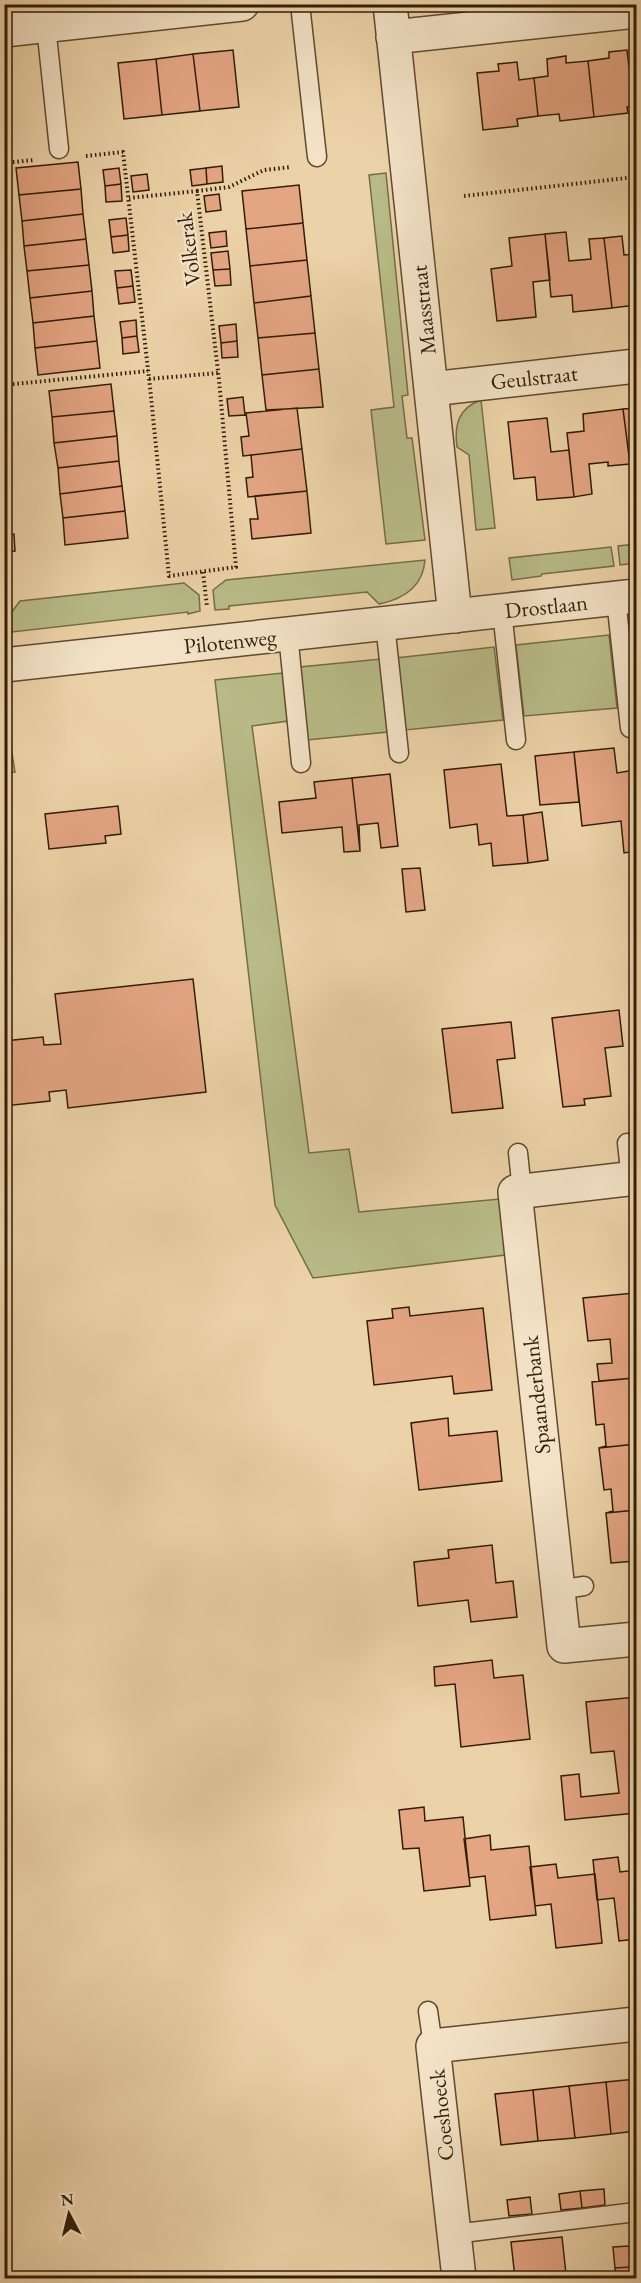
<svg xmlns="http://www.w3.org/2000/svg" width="641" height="2283" font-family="'EB Garamond',serif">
<rect width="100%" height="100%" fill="#ecd2a8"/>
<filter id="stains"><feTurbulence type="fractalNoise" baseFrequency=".00333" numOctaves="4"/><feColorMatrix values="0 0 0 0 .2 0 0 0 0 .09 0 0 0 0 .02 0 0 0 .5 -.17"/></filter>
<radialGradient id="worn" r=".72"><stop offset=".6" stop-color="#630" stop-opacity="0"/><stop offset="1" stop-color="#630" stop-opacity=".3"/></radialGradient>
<!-- green -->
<path fill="#b8bb87" stroke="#756c47" stroke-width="1.5" d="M386 173 408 395 402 396 407 438H412L425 540 386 544 371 410 394 407 369 175Z
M481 400 495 528 476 530 469 455 457 447C454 424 459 408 481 400Z
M636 544V563L620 565 618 546Z
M611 547 614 566 542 574 541 576 512 580 509 558Z
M425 560C423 586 404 599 379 604L367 592 229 606V609L215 610 213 590 226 580Z
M184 583 199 595 200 611 188 614V612L12 632 11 613 20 601Z
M609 635 617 708 524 716 516 645Z
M494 647 503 720 405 730 396 658Z
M381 659 388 732 307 740 300 667Z
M283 673 288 721 252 726 309 1153 349 1149 359 1212 500 1199 505 1255 313 1278 275 1205 215 680Z
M5 710 15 772 5 773H4Z"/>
<!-- building -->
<path fill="#e4a583" stroke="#321d07" stroke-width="1.5" d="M233 50 239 107 200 111 193 54Z
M627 50 629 67 636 66V106L627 107 628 113 594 117 588 61 609 58V52Z
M193 54 200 111 162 115 156 59Z
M566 56V63L588 61 594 117 560 121 559 114 538 116 534 78 548 76 547 59Z
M156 59 162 115 124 119 118 63Z
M517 62 519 80 534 78 538 116 517 119 518 126 483 130 477 73 499 71 498 64Z
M78 162 81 189 19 195 16 168Z
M222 166 223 182 207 184 206 168Z
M119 168 121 184 105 186 103 170Z
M206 168 207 184 192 186 190 170Z
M147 174 149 190 133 192 131 176Z
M121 184 122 201 106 202 105 186Z
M299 185 303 223 246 229 242 191Z
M81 189 83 214 22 221 19 195Z
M219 194 221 210 206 212 204 196Z
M83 214 86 239 24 246 22 221Z
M126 218 128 235 111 237 109 220Z
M303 223 307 260 250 266 246 229Z
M226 231 227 246 211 248 209 233Z
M566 232 569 261 591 259 589 239 604 238 612 308 573 312 572 295 551 297 545 234Z
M545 234 550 280 533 282 536 317 497 321 491 269 512 266 509 238Z
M128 235 129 251 113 253 111 237Z
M622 236 624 255 636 254V305L612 308 604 238Z
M86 239 89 265 27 271 24 246Z
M228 251 230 269 213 270 211 253Z
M307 260 311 296 254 303 250 266Z
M89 265 92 291 30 298 27 271Z
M230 269 231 285 215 286 213 270Z
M131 270 133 286 117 288 115 271Z
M133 286 135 302 119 304 117 288Z
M92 291 94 316 33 323 30 298Z
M311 296 315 333 258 338 254 303Z
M94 316 97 341 35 348 33 323Z
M136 320 137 336 122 338 120 322Z
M236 324 237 341 221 343 219 326Z
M315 333 319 369 262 375 258 338Z
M137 336 139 352 123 354 122 338Z
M97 341 100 368 38 375 35 348Z
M237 341 238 357 222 358 221 343Z
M319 369 323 407 266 410 262 375Z
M111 384 114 411 52 417 49 391Z
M243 397 245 415 229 416 227 399Z
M297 408 302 449 243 456 241 437 249 436 246 413Z
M636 408V464H630L623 409Z
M623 409 630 464 608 466V462L589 464 592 494 574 497 567 433 584 431 583 414Z
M114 411 117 436 54 443 52 417Z
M547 418 551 452 569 450 574 497 537 500 535 477 514 479 508 422Z
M117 436 119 461 58 468 54 443Z
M302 449 307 491 248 497 246 478 253 477 251 455Z
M119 461 122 486 60 494 58 468Z
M8 482 10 500H4V483Z
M122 486 125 511 63 518 60 494Z
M307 491 311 533 252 539 250 519H258L255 496Z
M4 500H10L11 515 4 516Z
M125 511 128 538 65 545 63 518Z
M14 534 15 551 4 552V535Z
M614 748 617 773 635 770 636 851 624 853 621 821 582 826 574 752Z
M574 752 579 802 540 805 535 756Z
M501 764 507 816 523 815 528 863 493 866 491 843 479 845 477 824 450 828 444 770Z
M390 774 398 846 381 848 378 823 359 825 360 851 352 778Z
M352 778 360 851 344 852 342 827 282 833 279 802 316 798 314 782Z
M118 806 121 834 105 836 106 843 49 849 45 814Z
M542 812 548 860 528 863 523 815Z
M420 868 425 910 406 912 402 869Z
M193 979 206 1092 68 1108 66 1090 49 1092 50 1101 4 1106V1041L43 1037 44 1045 61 1044 55 994Z
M619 1010 623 1046 605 1048 611 1096 584 1099 585 1105 563 1107 552 1018Z
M511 1022 515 1058 497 1060 503 1108 452 1113 442 1029Z
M634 1293 635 1300H636V1368H634V1378L599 1381 597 1364 612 1363 610 1339 588 1341 583 1298Z
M409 1307 410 1316 483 1308 492 1390 454 1394 452 1376 374 1385 367 1321 393 1318 392 1309Z
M634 1368H636V1444L599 1448 606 1446 604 1424 596 1425 592 1382 634 1378Z
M448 1418 449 1436 497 1431 502 1481 419 1490 411 1423Z
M636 1444V1510L606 1513 613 1511 611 1489 604 1490 599 1448Z
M636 1510V1561L611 1563 606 1513Z
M492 1545 496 1583 513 1581 517 1617 471 1622 468 1600 418 1606 414 1562 449 1558 448 1550Z
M492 1660 494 1678 523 1675 530 1739 461 1747 455 1684 435 1686 434 1667Z
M636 1697V1813L565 1820 561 1776 579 1774 581 1797 619 1793 614 1751 591 1753 586 1702Z
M424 1807 425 1821 463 1817 470 1886 424 1891 419 1848 403 1849 399 1810Z
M490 1835 491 1850 529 1846 536 1915 490 1920 485 1876 469 1878 464 1839Z
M618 1857 620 1872 636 1870V1939L619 1941 614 1898 597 1900 593 1860Z
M556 1864 558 1878 595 1874 602 1943 556 1948 551 1904 535 1906 530 1867Z
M636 2079V2131L611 2134 606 2082Z
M606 2082 611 2134 575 2138 569 2086Z
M569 2086 575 2138 538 2141 533 2090Z
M533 2090 538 2141 501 2145 495 2094Z
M636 2185V2202L633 2203 632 2186Z
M604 2189 605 2205 582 2208 580 2191Z
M580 2191 582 2208 561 2210 559 2194Z
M530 2197 532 2214 509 2216 507 2200Z
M562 2237 566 2274 515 2278 511 2242Z
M629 2246 631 2267 615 2268 613 2247Z
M631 2267 632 2278H616L615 2268Z
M566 2274V2278H529Z"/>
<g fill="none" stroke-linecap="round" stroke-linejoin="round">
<!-- service casing -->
<g stroke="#604a2f" stroke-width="21">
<path id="service" d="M300 4 317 157
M46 26 59 149
M616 599 630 728
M502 611 516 740
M385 624 399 753
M288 634 301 763
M627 1143 631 1179
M518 1153 522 1191
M557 1590 584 1586
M428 2011 433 2046
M454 2234 636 2212"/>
</g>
<!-- minor casing -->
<g stroke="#604a2f" stroke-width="36">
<path id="minor" d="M390 4 455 616
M4 30 242 4
M393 37 636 11
M431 389 636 366
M636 1178 515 1192 564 1646 636 1639
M459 2278 433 2046 636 2024"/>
</g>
<!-- tertiary casing -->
<g stroke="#604a2f" stroke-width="36">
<path id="tertiary" d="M4 665 636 596"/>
</g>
<!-- path -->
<path stroke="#321d07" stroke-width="4" stroke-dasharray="1.5 3" stroke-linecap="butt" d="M86 156 123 152 150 387 169 576 236 567 219 380 197 191 129 198
M4 163 34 160
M197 191 229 187 264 170 291 167
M464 196 636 177
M149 379 218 373
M4 385 148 371
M203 572 207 607"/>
<!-- service -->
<use href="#service" stroke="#f3e2c6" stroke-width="18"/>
<!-- minor -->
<use href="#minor" stroke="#f3e2c6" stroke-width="33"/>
<!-- tertiary -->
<use href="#tertiary" stroke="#f3e2c6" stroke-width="33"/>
</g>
<g text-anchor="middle" stroke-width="4.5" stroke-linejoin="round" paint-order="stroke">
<!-- street labels -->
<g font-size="22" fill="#321d07" stroke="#f3e2c6">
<text transform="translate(188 249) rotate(-97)" y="8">Volkerak</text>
<text transform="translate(423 310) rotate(-96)" y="8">Maasstraat</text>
<text transform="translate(534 377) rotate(-6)" y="8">Geulstraat</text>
<text transform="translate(546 606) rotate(-6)" y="8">Drostlaan</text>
<text transform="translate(230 641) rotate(-6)" y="8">Pilotenweg</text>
<text transform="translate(536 1395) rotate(-96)" y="8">Spaanderbank</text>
<text transform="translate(441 2115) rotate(-96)" y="8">Coeshoeck</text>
</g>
</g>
<!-- margin -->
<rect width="641" height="2283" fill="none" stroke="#ecd2a8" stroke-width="24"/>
<rect x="6" y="6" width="629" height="2271" fill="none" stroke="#321d07" stroke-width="3"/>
<rect x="12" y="12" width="617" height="2259" fill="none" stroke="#321d07" stroke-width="1.5"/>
<!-- north arrow -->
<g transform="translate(69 2214) rotate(353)" stroke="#f3e2c6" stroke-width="4.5" paint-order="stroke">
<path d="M0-4.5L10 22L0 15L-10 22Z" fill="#321d07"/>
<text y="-9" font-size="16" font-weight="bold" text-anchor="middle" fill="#321d07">N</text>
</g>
<rect width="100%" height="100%" filter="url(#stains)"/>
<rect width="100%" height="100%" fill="url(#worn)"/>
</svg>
